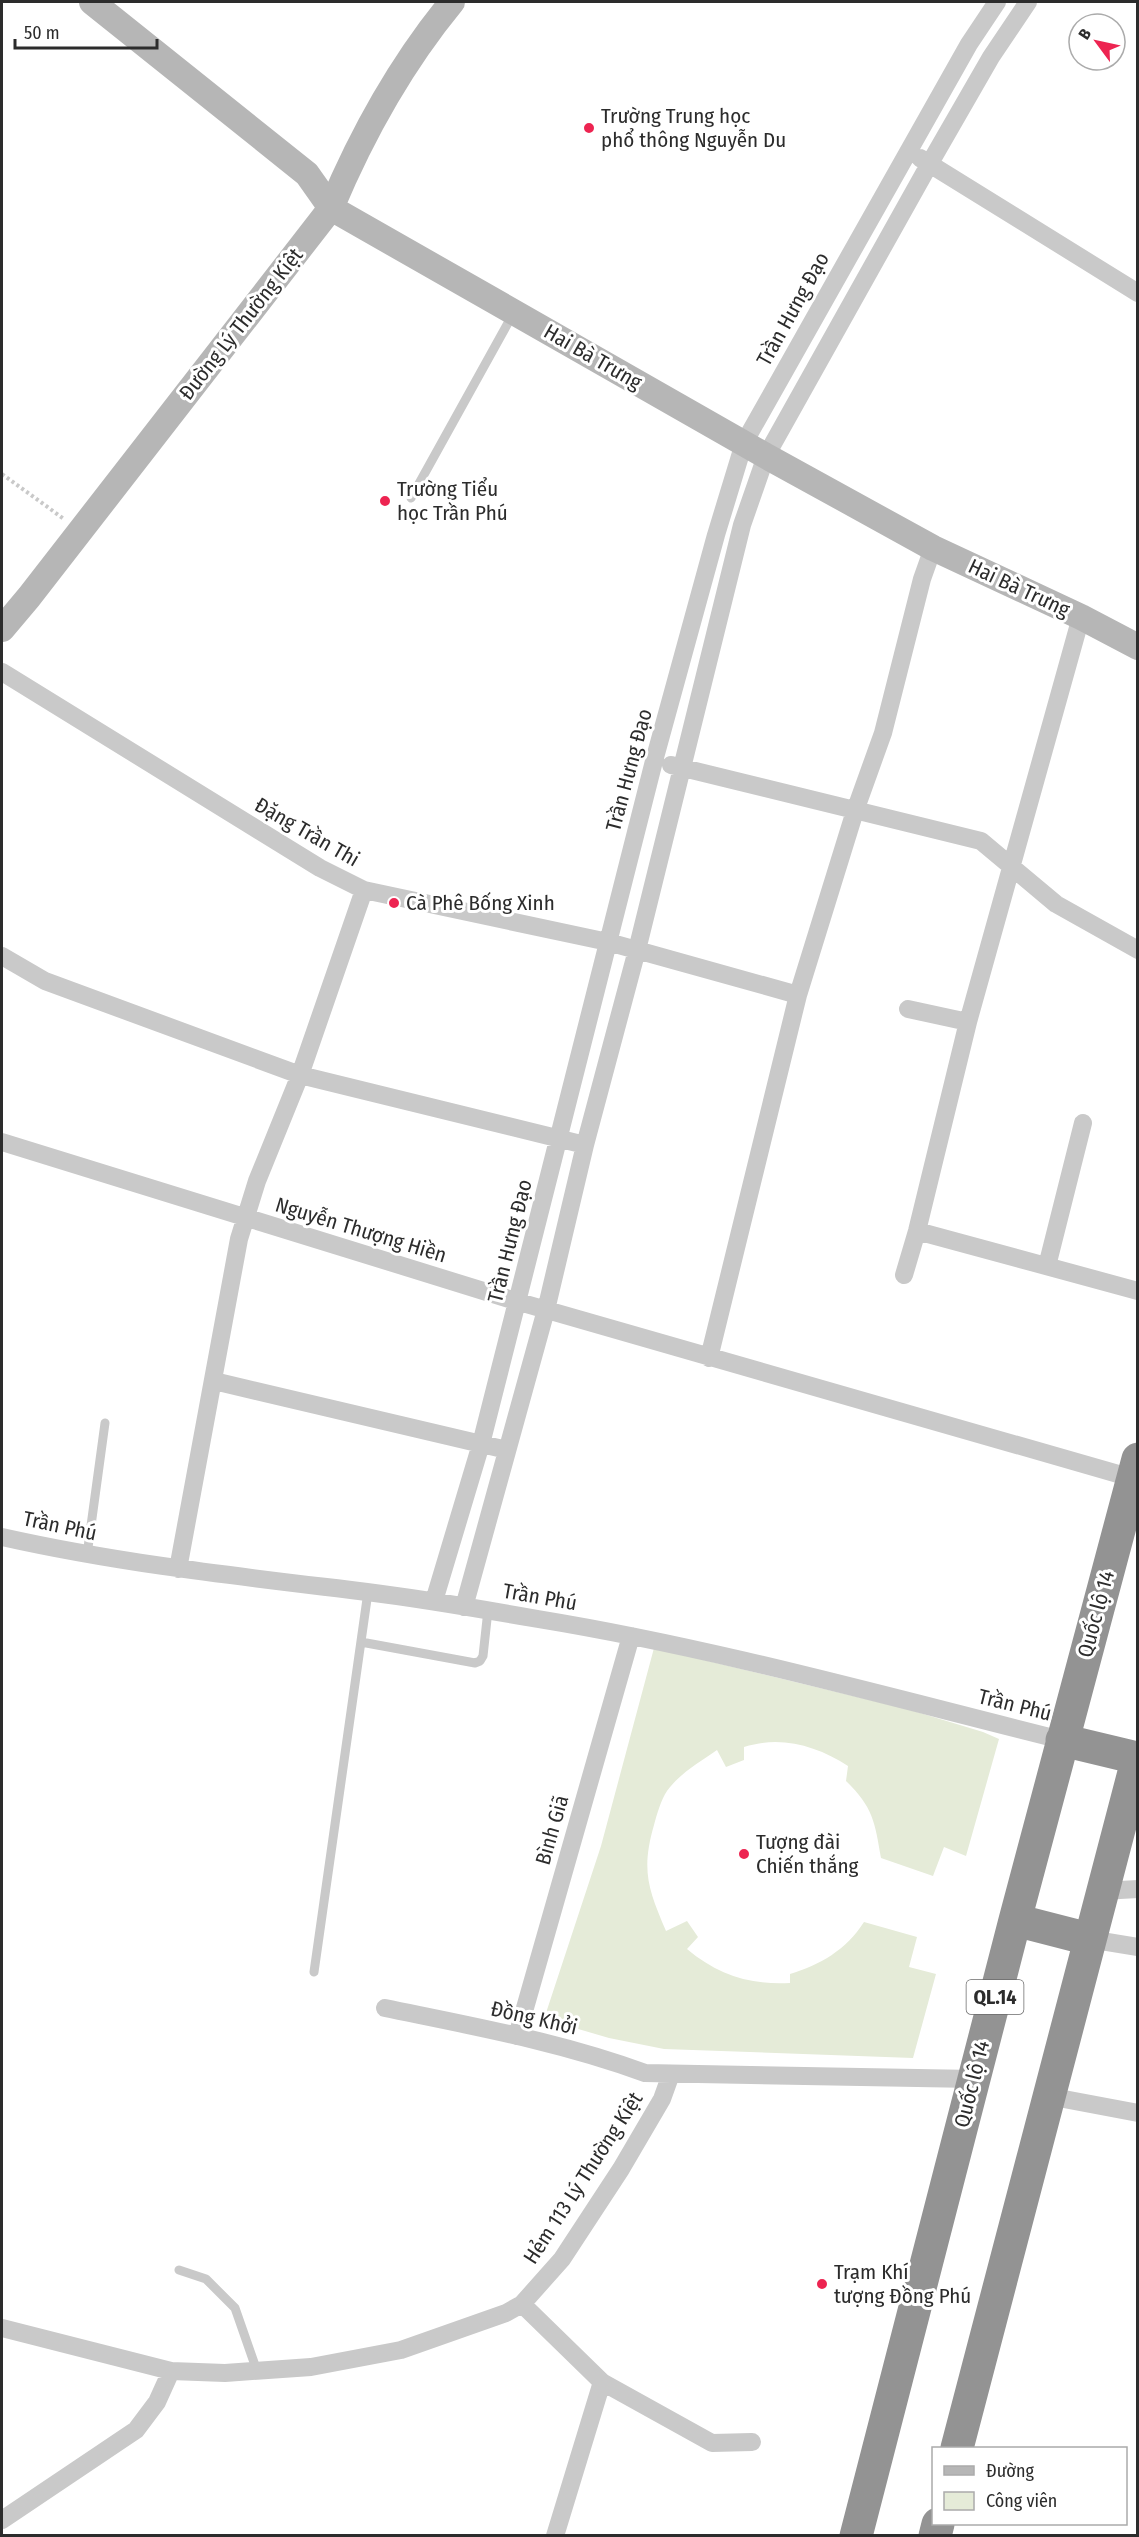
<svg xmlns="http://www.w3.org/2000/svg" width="1139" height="2537" font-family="'Fira Sans Condensed',sans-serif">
<rect width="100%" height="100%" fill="#fff"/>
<!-- green -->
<path fill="#e5ebd8" d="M654 1648 907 1709 983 1732 999 1739 966 1856 944 1847 933 1876 881 1858C875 1822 873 1807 846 1781L848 1766C817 1746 781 1735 744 1747V1760L726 1767 717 1750C700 1762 680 1773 667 1791 661 1800 657 1814 654 1825 641 1870 648 1889 666 1931L687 1921 698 1937 687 1949C718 1975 749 1985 790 1983V1974C820 1965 846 1950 864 1922L917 1937 909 1967 936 1974 913 2058 664 2049 609 2038 544 2019 601 1846Z"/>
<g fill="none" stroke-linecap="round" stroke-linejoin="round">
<!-- path -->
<path stroke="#c9c9c9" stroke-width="4" stroke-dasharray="3 3" stroke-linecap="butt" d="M2 474 64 519"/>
<!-- lane -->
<path stroke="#c9c9c9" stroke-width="9" d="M411 498 513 314
M87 1555 105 1423
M361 1642 475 1663 480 1661 483 1656 488 1610
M314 1972 368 1592
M179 2270 206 2279 235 2308 257 2371"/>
<!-- street -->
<path stroke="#c9c9c9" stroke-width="18" d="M920 158 1138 293
M2 672 320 868 364 890 608 942 798 995
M671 765 981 841 1056 904 1138 950
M2 956 45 981 300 1075 585 1145
M908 1009 968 1022
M2 1142 519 1302 1132 1478
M917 1231 1138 1291
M1047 1266 1083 1123
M904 1275 917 1231 968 1022 1081 617
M709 1358 798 995 855 811 883 733 922 579 933 548
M214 1381 507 1450
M2 1537C122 1564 244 1577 367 1592 424 1599 481 1609 538 1619 715 1648 889 1697 1062 1740
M178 1569 239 1239 257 1181 300 1075 364 890
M434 1601 481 1444 654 761 716 535 744 443 969 44 997 2
M464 1607 546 1310 585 1145 637 950 742 525 766 456 930 163 991 57 1028 2
M1102 1891 1138 1889
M1089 1939 1138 1947
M385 2008C472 2026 561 2042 645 2073L974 2079
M517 2036 631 1636
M1048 2096 1138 2113
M522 2304 602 2382 712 2443 752 2442
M2 2328 171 2371 225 2373 311 2367 401 2350 506 2313 522 2304 562 2259 621 2169 662 2099 671 2074
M2 2520 136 2430 157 2402 171 2371
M555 2536 602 2382"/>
<!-- secondary -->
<path stroke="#b6b6b6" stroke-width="26" d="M92 2 307 174 331 208 766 456 933 548 1081 617 1138 647
M2 629 29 597 331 208C362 134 401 64 452 2"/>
<!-- highway -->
<path stroke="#939393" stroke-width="33" d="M1062 1740 1137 1758
M1015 1920 1089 1939
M957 2448 1138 1757
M856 2536 1015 1920 1138 1459
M935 2536 938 2524"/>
</g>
<!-- markers -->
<g fill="#ed2451" stroke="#fff" stroke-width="2">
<circle cx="589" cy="128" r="6"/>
<circle cx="385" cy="501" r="6"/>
<circle cx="394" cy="903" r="6"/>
<circle cx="744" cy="1854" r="6"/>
<circle cx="822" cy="2284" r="6"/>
</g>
<g text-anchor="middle" stroke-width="6" stroke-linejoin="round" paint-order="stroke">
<!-- shield labels -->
<rect fill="#fff" stroke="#6b6b6b" stroke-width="1.5" x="966.5" y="1980" width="57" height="34" rx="4.5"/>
<g font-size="20" font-weight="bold" fill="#2c2c2c">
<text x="995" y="2004">QL.14</text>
</g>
<!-- poi labels -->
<g font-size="21" fill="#2c2c2c" stroke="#fff" text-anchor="start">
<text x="601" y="123">Trường Trung học<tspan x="601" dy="24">phổ thông Nguyễn Du</tspan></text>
<text x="397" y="496">Trường Tiểu<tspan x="397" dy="24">học Trần Phú</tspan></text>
<text x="406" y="910">Cà Phê Bống Xinh</text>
<text x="756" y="1849">Tượng đài<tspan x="756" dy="24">Chiến thắng</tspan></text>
<text x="834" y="2279">Trạm Khí<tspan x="834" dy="24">tượng Đồng Phú</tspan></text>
</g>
<!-- street labels -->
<g font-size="21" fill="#2c2c2c" stroke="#fff">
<text transform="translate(793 309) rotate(-61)" y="7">Trần Hưng Đạo</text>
<text transform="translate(241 324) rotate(-52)" y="7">Đường Lý Thường Kiệt</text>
<text transform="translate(593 357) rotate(30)" y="7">Hai Bà Trưng</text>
<text transform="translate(1019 588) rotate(25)" y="7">Hai Bà Trưng</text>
<text transform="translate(629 770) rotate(-75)" y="7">Trần Hưng Đạo</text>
<text transform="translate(307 832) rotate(30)" y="7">Đặng Trần Thi</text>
<text transform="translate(361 1230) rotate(17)" y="7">Nguyễn Thượng Hiền</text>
<text transform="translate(510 1241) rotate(-76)" y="7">Trần Hưng Đạo</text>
<text transform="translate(60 1526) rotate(12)" y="7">Trần Phú</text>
<text transform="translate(540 1597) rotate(10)" y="7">Trần Phú</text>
<text transform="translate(1096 1614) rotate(-75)" y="7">Quốc lộ 14</text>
<text transform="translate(1015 1705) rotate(14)" y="7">Trần Phú</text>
<text transform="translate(552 1830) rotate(-74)" y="7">Bình Giã</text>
<text transform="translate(534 2018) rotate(13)" y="7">Đồng Khởi</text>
<text transform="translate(972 2084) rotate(-76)" y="7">Quốc lộ 14</text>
<text transform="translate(583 2178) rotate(-57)" y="7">Hẻm 113 Lý Thường Kiệt</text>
</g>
</g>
<!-- border -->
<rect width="1139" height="2537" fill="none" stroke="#2c2c2c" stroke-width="6"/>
<!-- legend -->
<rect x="932" y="2447" width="195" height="78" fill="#ffffff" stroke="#ababab" stroke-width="1.5"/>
<rect x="944" y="2466" width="30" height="9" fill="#b6b6b6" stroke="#ababab" stroke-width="1.5"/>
<text x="986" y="2477" font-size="18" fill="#2c2c2c">Đường</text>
<rect x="944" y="2492" width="30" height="18" fill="#e5ebd8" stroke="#ababab" stroke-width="1.5"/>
<text x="986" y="2507" font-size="18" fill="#2c2c2c">Công viên</text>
<!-- north arrow -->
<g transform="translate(1097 42) rotate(303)"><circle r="28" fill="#ffffff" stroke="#ababab" stroke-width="1.5"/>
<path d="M0-4.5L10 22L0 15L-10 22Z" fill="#ed2451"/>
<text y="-9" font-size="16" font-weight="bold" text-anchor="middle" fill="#2c2c2c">B</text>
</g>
<!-- scale -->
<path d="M15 39v9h142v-9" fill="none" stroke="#2c2c2c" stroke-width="3"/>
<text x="24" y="39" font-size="18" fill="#2c2c2c" stroke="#ffffff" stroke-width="4.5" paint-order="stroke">50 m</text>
</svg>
